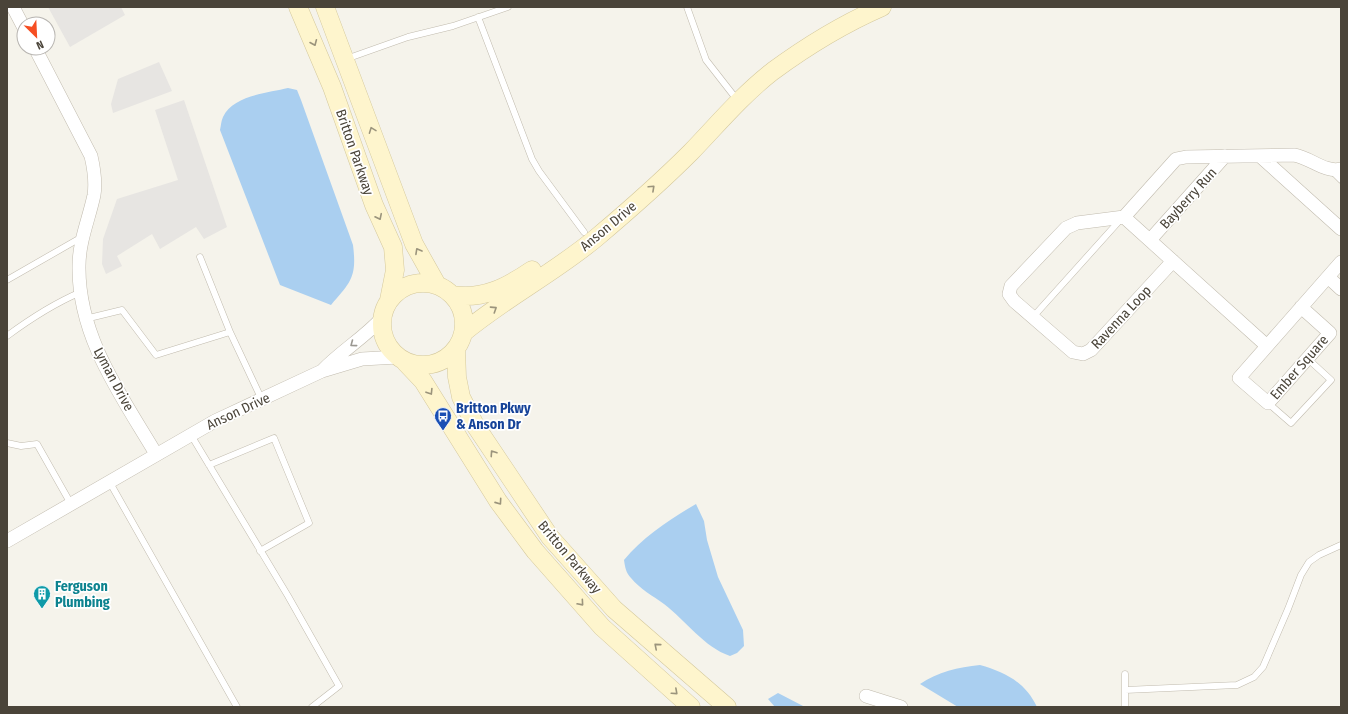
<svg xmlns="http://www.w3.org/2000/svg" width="1348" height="714" font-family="'Fira Sans Condensed',sans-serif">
<rect width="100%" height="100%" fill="#f5f3eb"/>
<!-- parking -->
<path fill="#e7e5e2" d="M48 7H121L125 15 70 47Z
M159 62 172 91 113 113 111 104 118 79Z
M184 100 227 227 204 239 196 227 160 249 152 234 117 256 122 266 106 274 102 264 103 239 117 199 178 180 155 110Z"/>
<!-- water -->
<path fill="#aacff0" d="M288 88 297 90 301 100 353 245C357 277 351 282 331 305L280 285 220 130C221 126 221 121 223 117 233 95 268 93 288 88Z
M696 504 704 521 707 540 718 577 743 630 744 646 737 653 730 656C704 647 686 621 664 604 653 596 640 589 631 578 626 573 625 567 624 560 643 537 670 519 696 504Z
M980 665C1005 672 1025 682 1037 707H958L920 684C938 672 958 667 980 665Z
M778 693 805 707H775L768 699Z"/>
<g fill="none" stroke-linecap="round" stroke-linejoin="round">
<!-- lane casing -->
<g stroke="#c1bbae" stroke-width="7">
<path id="lane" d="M687 7 706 60 738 101
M478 17 532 159 539 171 584 232
M346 59 408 37 453 26 508 7
M1332 171 1341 180
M200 257 230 332
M7 280 82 237
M1033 317 1121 219
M85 319 122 310 156 355 230 332 262 400
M7 336C30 319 55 303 81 292
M1268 403 1291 423 1331 380 1308 359
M191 435 288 596 339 686 312 707
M7 443 21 446 37 444 71 504
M209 465 274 438 309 523 260 551
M109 481 237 707
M1125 690 1237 685 1254 677 1263 667 1288 609 1301 575 1309 562 1319 555 1341 545
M1125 707V674"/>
</g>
<!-- street casing -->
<g stroke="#c1bbae" stroke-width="14">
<path id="street" d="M13 7 24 28
M35 48 91 156C94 169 96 182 94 195 89 219 79 241 79 266 78 337 121 395 156 454
M1260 156 1341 229
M1124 217 1176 159 1186 157 1294 155C1311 158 1325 173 1341 169
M1150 240 1225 156
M1173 261 1091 350 1083 354 1073 352 1014 301 1009 294 1011 286 1066 228 1077 223 1124 217 1267 346
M1328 277 1341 289
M1301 307 1330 333 1268 403 1239 378 1341 262
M322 371C341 351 364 338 382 318
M7 541 215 421 322 371 362 359 398 357
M866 696 901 707"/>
</g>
<!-- secondary casing -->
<g stroke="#d4c89c" stroke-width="19">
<path id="secondary" d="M298 7 332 87 374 205 393 247 395 270 389 300
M325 7 414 244 437 285
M382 324a41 41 0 1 1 82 0a41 41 0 1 1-82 0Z
M452 295C483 300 507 287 532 270
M463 333C505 298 554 273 596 238 628 211 661 182 691 152 717 125 742 95 773 71 807 46 843 24 882 7
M456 350 457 377 461 397 475 425 550 537 614 609 727 707
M405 362 423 381 498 501 535 551 602 627 691 707"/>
</g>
<!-- lane -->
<use href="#lane" stroke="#fff" stroke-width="6"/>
<!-- street -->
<use href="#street" stroke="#fff" stroke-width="13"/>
<!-- secondary -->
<use href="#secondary" stroke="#fef5cd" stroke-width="18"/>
</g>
<!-- one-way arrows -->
<defs><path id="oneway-chevron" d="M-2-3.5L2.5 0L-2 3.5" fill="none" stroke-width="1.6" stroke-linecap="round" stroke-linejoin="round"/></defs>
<g stroke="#9b947c">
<use href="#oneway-chevron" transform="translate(314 43) rotate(67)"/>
<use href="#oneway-chevron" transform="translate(372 130) rotate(-111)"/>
<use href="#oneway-chevron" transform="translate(652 188) rotate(-43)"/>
<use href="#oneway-chevron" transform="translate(379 217) rotate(64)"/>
<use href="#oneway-chevron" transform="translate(418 251) rotate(-119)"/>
<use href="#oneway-chevron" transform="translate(494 309) rotate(-33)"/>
<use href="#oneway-chevron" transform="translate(430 392) rotate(58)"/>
<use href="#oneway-chevron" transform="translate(493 453) rotate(-124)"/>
<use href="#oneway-chevron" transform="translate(499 502) rotate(55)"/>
<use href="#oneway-chevron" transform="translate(581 603) rotate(49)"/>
<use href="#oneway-chevron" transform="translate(657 646) rotate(-139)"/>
<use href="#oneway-chevron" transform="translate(675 692) rotate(42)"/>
</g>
<use stroke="#9b9892" href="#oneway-chevron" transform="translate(353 344) rotate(143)"/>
<!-- icons -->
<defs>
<g id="bus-pin" transform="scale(0.9)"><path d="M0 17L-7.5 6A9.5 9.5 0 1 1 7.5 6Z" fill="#1a4fb4" stroke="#fff"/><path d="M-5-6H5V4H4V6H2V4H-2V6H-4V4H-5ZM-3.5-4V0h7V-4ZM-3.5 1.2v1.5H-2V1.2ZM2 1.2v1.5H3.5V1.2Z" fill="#fff"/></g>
<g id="building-pin" transform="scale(0.9)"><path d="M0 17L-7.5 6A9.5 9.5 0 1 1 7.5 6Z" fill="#0f9aa8" stroke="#fff"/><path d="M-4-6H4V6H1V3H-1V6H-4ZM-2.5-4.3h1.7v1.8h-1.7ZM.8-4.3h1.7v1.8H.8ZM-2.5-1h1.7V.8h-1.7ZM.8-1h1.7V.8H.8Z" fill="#fff"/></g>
</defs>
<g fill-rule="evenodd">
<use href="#bus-pin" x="443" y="416"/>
<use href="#building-pin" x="42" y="594"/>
</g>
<g text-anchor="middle" stroke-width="3.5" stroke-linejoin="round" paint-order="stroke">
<!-- street labels -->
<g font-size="14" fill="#4a4439" stroke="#fff">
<text transform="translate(355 152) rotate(71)" y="5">Britton Parkway</text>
<text transform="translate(1188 198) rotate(-48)" y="5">Bayberry Run</text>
<text transform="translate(608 226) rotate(-40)" y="5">Anson Drive</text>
<text transform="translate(1121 317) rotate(-47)" y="5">Ravenna Loop</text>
<text transform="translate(1299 367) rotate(-49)" y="5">Ember Square</text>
<text transform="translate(114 379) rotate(62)" y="5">Lyman Drive</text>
<text transform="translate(238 411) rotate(-25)" y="5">Anson Drive</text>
<text transform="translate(570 557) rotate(50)" y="5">Britton Parkway</text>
</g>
<!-- transit labels -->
<g font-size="14" font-weight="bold" fill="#164399" stroke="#fff" text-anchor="start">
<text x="456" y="413">Britton Pkwy<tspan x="456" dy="16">&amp; Anson Dr</tspan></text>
</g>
<!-- culture labels -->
<g font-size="14" font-weight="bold" fill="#0d838f" stroke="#fff" text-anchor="start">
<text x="55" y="591">Ferguson<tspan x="55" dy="16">Plumbing</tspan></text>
</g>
</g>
<!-- border -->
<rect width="1348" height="714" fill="none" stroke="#4a4439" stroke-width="16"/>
<!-- north arrow -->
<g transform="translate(36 36) rotate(156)"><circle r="19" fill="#ffffff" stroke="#b7b4b0"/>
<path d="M0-3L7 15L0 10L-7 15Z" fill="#f64e22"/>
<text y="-6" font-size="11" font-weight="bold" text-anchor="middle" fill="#4a4439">N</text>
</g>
</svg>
